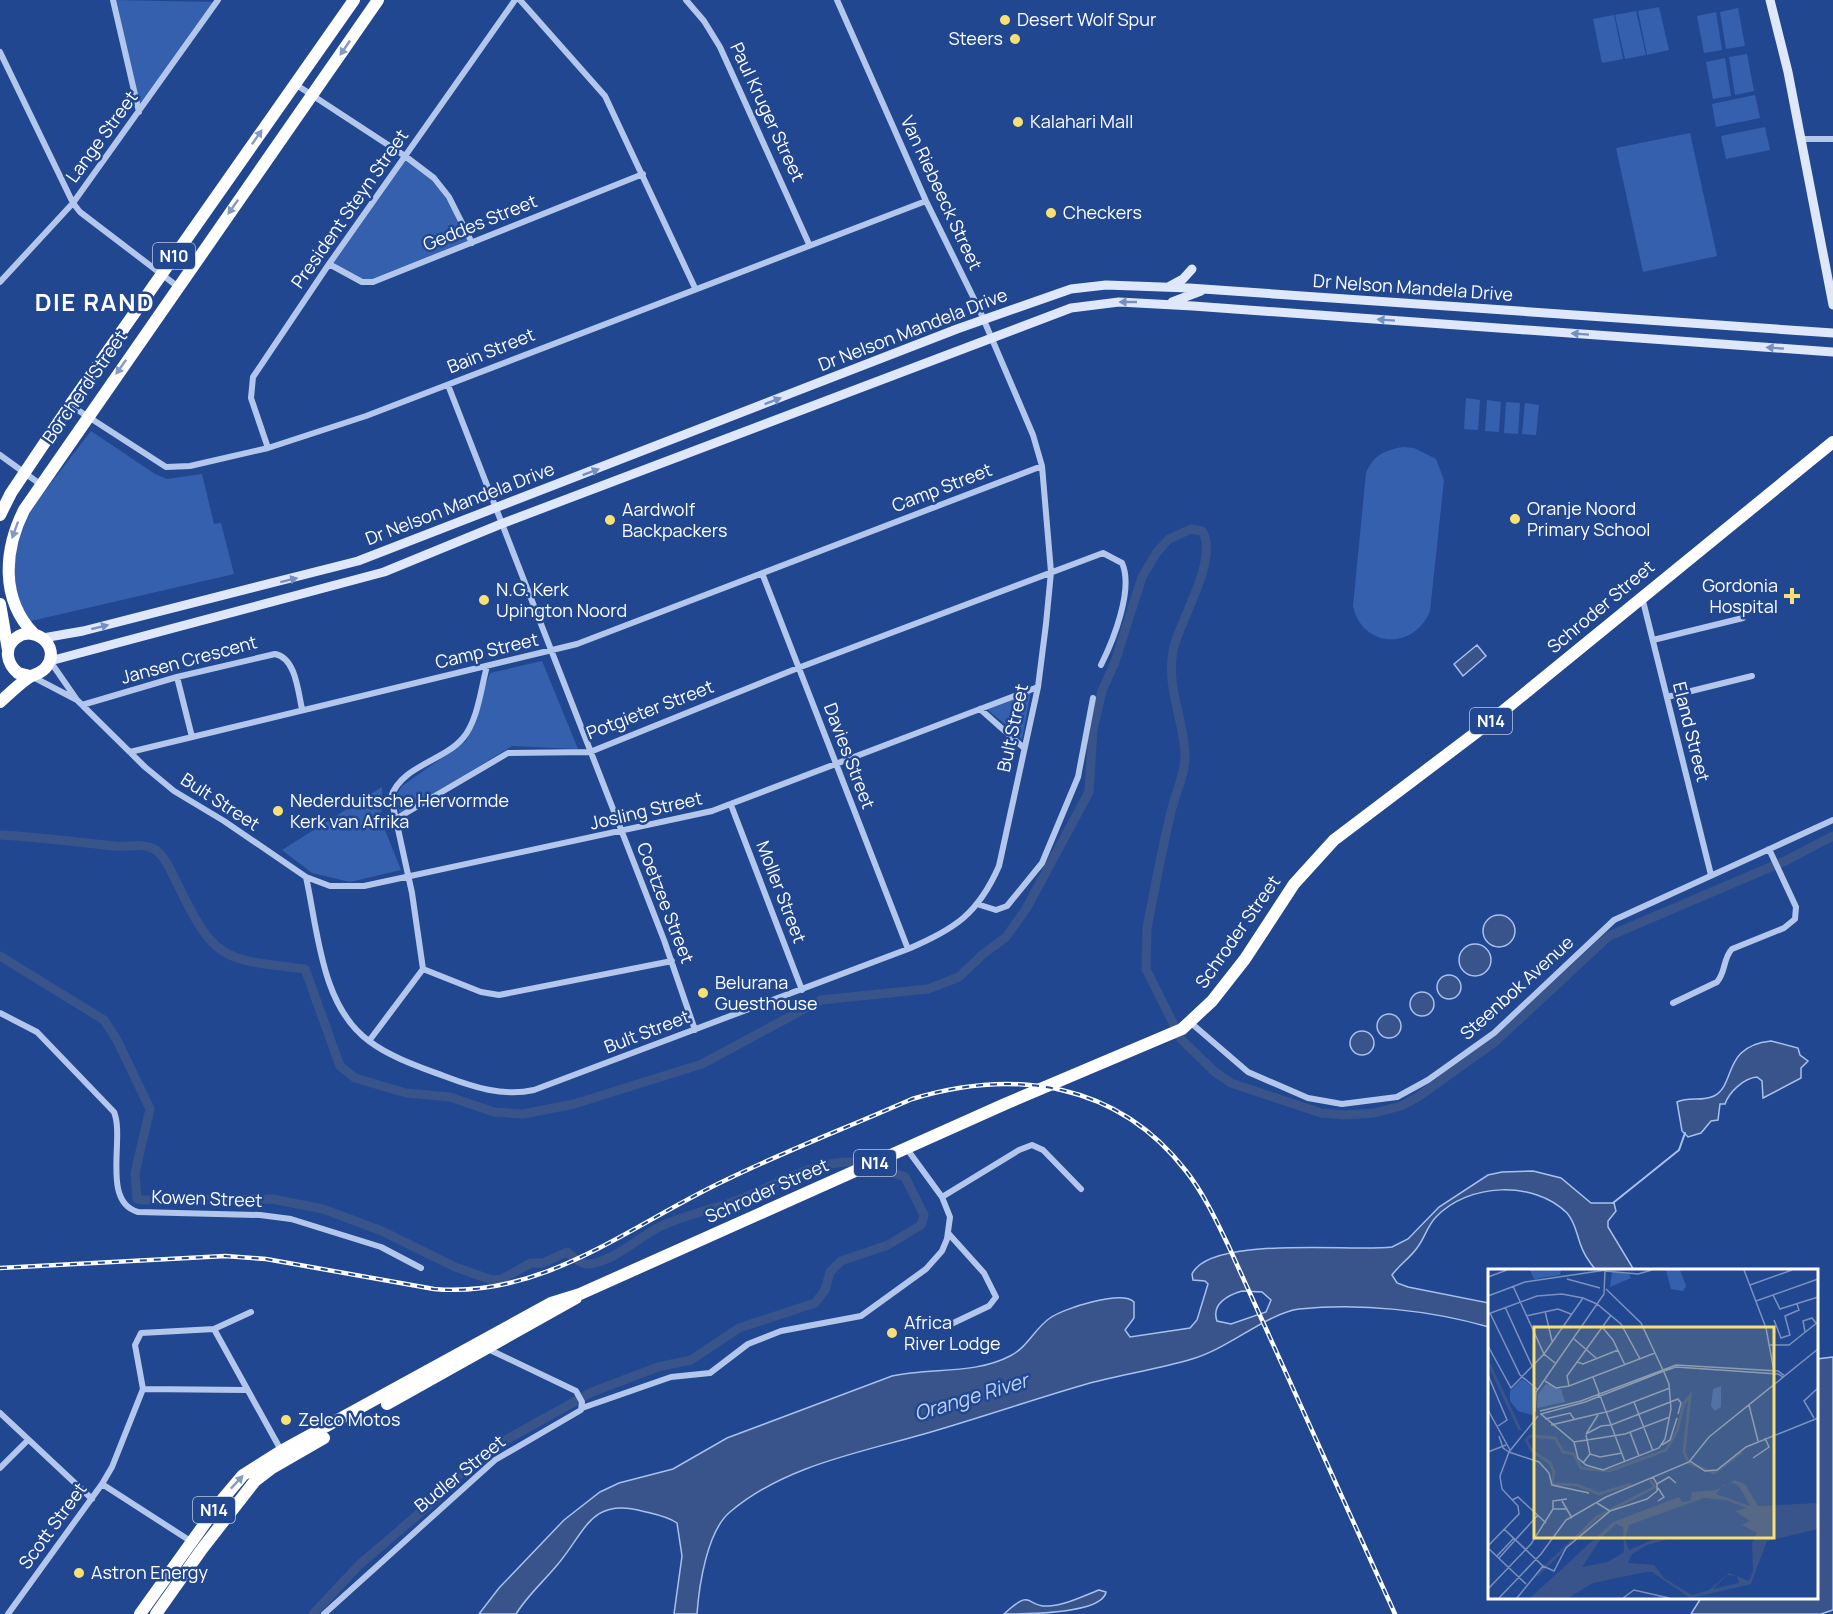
<svg xmlns="http://www.w3.org/2000/svg" width="1833" height="1614" font-family="Manrope,sans-serif">
<rect width="100%" height="100%" fill="#224791"/>
<!-- green -->
<path fill="#3560ae" d="M112 0 214 2 139 109Z
M1659 7 1669 50 1647 55 1638 11Z
M1738 8 1745 46 1726 49 1720 12Z
M1636 11 1646 55 1625 59 1615 15Z
M1716 12 1722 50 1704 53 1697 16Z
M1614 15 1623 59 1602 63 1593 19Z
M1747 54 1754 91 1735 95 1729 57Z
M1725 58 1731 96 1713 99 1706 62Z
M1755 95 1760 118 1716 127 1712 104Z
M1765 127 1770 150 1726 159 1721 136Z
M1690 133 1717 256 1643 272 1616 148Z
M405 159 432 178 452 207 469 244 365 284 332 262Z
M1466 398 1480 400 1478 430 1464 429Z
M1487 400 1501 402 1499 432 1485 431Z
M1506 402 1520 403 1518 434 1504 433Z
M1525 403 1539 405 1536 435 1522 434Z
M91 431 155 474 167 479 202 474 214 524 221 523 234 574 31 621 18 603 13 560 27 514Z
M1403 447 1414 448 1436 459 1444 480 1430 611C1414 651 1362 648 1353 606L1366 473C1373 456 1384 450 1403 447Z
M542 661 578 749 512 746 400 814 395 797 402 786 466 741 490 673Z
M1031 691 1022 739 987 709Z
M382 787 381 820 401 870 350 882 312 873 282 850Z"/>
<!-- water -->
<path fill="#39548a" stroke="#a7c1ee" stroke-width="1.5" fill-rule="evenodd" d="M1477 645 1486 656 1463 676 1454 664Z
M1483 931a16 16 0 1 1 32 0a16 16 0 1 1-32 0Z
M1459 960a16 16 0 1 1 32 0a16 16 0 1 1-32 0Z
M1437 987a12 12 0 1 1 24 0a12 12 0 1 1-24 0Z
M1410 1004a12 12 0 1 1 24 0a12 12 0 1 1-24 0Z
M1377 1026a12 12 0 1 1 24 0a12 12 0 1 1-24 0Z
M1350 1043a12 12 0 1 1 24 0a12 12 0 1 1-24 0Z
M1771 1041 1798 1048 1800 1055 1808 1061 1801 1068V1078L1763 1098 1762 1081 1757 1077C1744 1078 1729 1092 1725 1104H1720L1718 1120 1711 1121 1701 1133 1688 1137 1682 1131 1677 1102C1689 1096 1702 1102 1714 1096 1736 1085 1722 1046 1771 1041Z
M1533 1171 1561 1178 1591 1203H1614L1616 1211 1608 1221V1227L1634 1270H1596C1589 1262 1583 1253 1580 1243 1576 1232 1575 1222 1567 1213 1534 1180 1468 1183 1436 1217 1427 1226 1425 1238 1417 1248 1410 1258 1399 1265 1392 1275L1397 1283 1408 1287 1489 1303V1327C1429 1310 1362 1303 1299 1309 1268 1313 1228 1349 1192 1359 1159 1369 1124 1374 1090 1383 1034 1399 980 1418 924 1434 858 1453 784 1466 730 1512 707 1531 699 1586 697 1614H674L682 1556 677 1523C667 1516 654 1514 642 1511 591 1497 585 1532 558 1564 544 1581 527 1596 516 1614H479L499 1588 564 1520 600 1492 619 1483 673 1469 727 1438 892 1376C930 1367 974 1375 1010 1356 1028 1347 1035 1328 1050 1318 1064 1308 1122 1290 1134 1302V1318L1125 1330 1130 1337 1190 1328 1197 1320 1208 1284 1205 1281 1193 1280 1192 1274C1210 1235 1351 1252 1392 1247L1408 1239 1439 1207 1488 1175 1502 1172ZM1242 1291 1262 1292 1271 1300 1266 1312 1231 1324 1217 1321C1211 1304 1228 1295 1242 1291Z
M1833 1357V1610L1821 1614H1691L1701 1598H1816L1817 1359Z
M1099 1590 1106 1592C1102 1614 1028 1614 1004 1614 1034 1586 1025 1608 1049 1606 1066 1605 1083 1596 1099 1590Z"/>
<g fill="none" stroke-linecap="round" stroke-linejoin="round">
<!-- stream -->
<path stroke="#a7c1ee" stroke-width="2" d="M1613 1203 1679 1150 1685 1133"/>
<!-- canal -->
<path stroke="#39548a" stroke-width="9" d="M0 835C39 837 76 842 114 846 128 848 140 842 154 849 165 855 171 872 177 883 215 962 222 959 305 969L340 1066 355 1078 406 1093 450 1097 494 1112 523 1114 574 1104 702 1064 821 1000 928 989 959 977 982 955 1006 937 1026 909 1089 792 1093 729 1102 691 1115 662 1142 577 1157 552 1169 539 1191 529 1202 531C1220 557 1179 621 1173 651 1166 687 1184 720 1185 755 1186 772 1176 791 1172 808 1162 848 1155 888 1147 928L1146 969 1181 1039 1215 1072 1231 1083 1321 1113 1346 1115 1374 1113 1401 1106 1418 1097 1496 1041 1609 936 1787 860 1833 836
M0 956 104 1020 117 1040 150 1109 135 1173 137 1199 143 1200 272 1199 323 1209 382 1231 455 1267 492 1280 502 1279 531 1263H543L567 1252C576 1259 583 1267 595 1263 619 1257 638 1238 659 1227 682 1216 709 1210 733 1202 774 1187 813 1159 859 1162
M313 1614 359 1565 436 1499 462 1472 504 1441 592 1392 658 1367 691 1360 739 1328 815 1303 825 1290 830 1272 841 1261 888 1245 921 1225 924 1215 905 1177 886 1170"/>
<!-- street -->
<path stroke="#b3c7ed" stroke-width="6" d="M113 0 139 112
M520 0 605 96 695 288
M686 0 704 21 720 47 809 244
M0 52 73 203 80 212 177 286
M295 84 405 156 434 178 449 197 472 243
M1800 139H1833
M329 264 362 282H373L643 174
M0 282 73 203 218 0
M448 385 664 940 695 1030
M70 405 166 467 190 466 268 448 366 416 926 201
M268 448 251 398 253 377 329 264 515 0
M0 455 40 484
M762 573 908 949
M1642 597 1711 875
M1653 640 1743 618
M50 661 77 700
M33 677 77 700 145 767 174 791 224 821 306 877C318 931 321 1006 369 1041 390 1057 420 1067 444 1076 473 1087 503 1097 534 1090L908 949C955 929 978 914 999 866L1038 687 1046 624 1051 572 1042 466 1033 435 980 311 926 201 837 0
M177 677 192 737
M1667 697 1752 676
M82 705 177 677 275 654C296 658 298 692 302 709
M980 709 1024 748
M130 752 577 644 1042 466
M731 805 802 990
M394 820 508 753 590 752 798 668 1103 553 1122 563C1134 589 1113 641 1101 665
M306 877 330 886H364L712 811 1038 687
M977 904 996 910 1007 906 1042 863 1078 777 1093 698
M423 969 481 992 499 995 672 961
M1673 1003 1717 982C1726 972 1723 958 1732 949L1784 928 1795 919 1796 907 1769 849
M0 1013 37 1032 114 1112C125 1138 101 1202 138 1212L260 1215 291 1219 381 1247 421 1268
M1191 1023 1248 1072 1308 1098 1342 1104 1397 1097 1428 1080 1494 1033 1614 920 1833 820
M369 1041 423 969 412 893 391 797C401 766 444 761 463 738 478 720 481 688 487 666
M907 1149 942 1197 1019 1150 1032 1145 1043 1150 1081 1189
M945 1327 989 1306 996 1297 984 1273 948 1233
M214 1329 282 1452
M143 1389 135 1345 141 1333 214 1329 251 1312
M582 1408 671 1377 710 1373 748 1344 781 1331 861 1316 926 1269 942 1251 947 1239 950 1217 942 1197
M0 1413 92 1499
M0 1468 28 1440
M102 1484 192 1542
M8 1614 102 1484 112 1467 143 1389 246 1390
M324 1614 495 1460 581 1410 582 1402 576 1391 488 1349"/>
<!-- secondary -->
<path stroke="#dfe8fa" stroke-width="9" d="M1770 0 1788 72 1833 305
M1170 286 1183 279 1192 269
M1172 302 1201 291
M43 638 83 631 358 561 957 329 1071 289 1106 285 1189 288 1833 333
M50 661 384 572 501 524 1071 308 1119 302 1193 306 1833 352"/>
<!-- highway -->
<path stroke="#fff" stroke-width="12" d="M0 515 11 493 70 405 354 0
M0 604 8 650
M34 634C0 599 4 550 24 510L378 0
M0 702C9 694 18 685 28 678 35 673 42 674 47 666 61 646 34 624 16 638 3 648 7 664 18 673L30 676
M387 1404 576 1298
M140 1614 221 1501 243 1475 281 1451 551 1303 580 1294 1005 1104 1182 1029 1212 1001 1245 959 1294 884 1334 840 1486 725 1833 442
M156 1614 202 1549 255 1481 272 1468 324 1438"/>
<!-- rail casing -->
<g stroke="#fff" stroke-width="4.5">
<path id="rail" d="M0 1268 225 1256 266 1259 434 1289C544 1299 633 1223 728 1179 788 1150 851 1126 912 1099 1014 1068 1117 1082 1186 1171 1204 1194 1216 1220 1229 1247L1395 1614"/>
</g>
<!-- rail -->
<use href="#rail" stroke="#224791" stroke-width="2" stroke-dasharray="7" stroke-linecap="butt"/>
</g>
<!-- one-way arrows -->
<defs><path id="oneway-solid" d="M-6-.8H1V-3.2L6.5 0L1 3.2V.8H-6Z" transform="scale(1.5)"/></defs>
<g fill="#859ac2">
<use href="#oneway-solid" transform="translate(345 48) rotate(124)"/>
<use href="#oneway-solid" transform="translate(257 137) rotate(-55)"/>
<use href="#oneway-solid" transform="translate(233 207) rotate(125)"/>
<use href="#oneway-solid" transform="translate(121 367) rotate(125)"/>
<use href="#oneway-solid" transform="translate(15 530) rotate(110)"/>
<use href="#oneway-solid" transform="translate(237 1482) rotate(-47)"/>
</g>
<g fill="#778fc0">
<use href="#oneway-solid" transform="translate(1128 302) rotate(-180)"/>
<use href="#oneway-solid" transform="translate(1386 320) rotate(-176)"/>
<use href="#oneway-solid" transform="translate(1580 334) rotate(-176)"/>
<use href="#oneway-solid" transform="translate(1775 348) rotate(-176)"/>
<use href="#oneway-solid" transform="translate(773 401) rotate(-21)"/>
<use href="#oneway-solid" transform="translate(591 472) rotate(-21)"/>
<use href="#oneway-solid" transform="translate(289 580) rotate(-14)"/>
<use href="#oneway-solid" transform="translate(100 627) rotate(-14)"/>
</g>
<!-- markers -->
<g fill="#f9e075" stroke="#224791" stroke-width="2">
<circle cx="1005" cy="20" r="6"/>
<circle cx="1015" cy="39" r="6"/>
<circle cx="1018" cy="122" r="6"/>
<circle cx="1051" cy="213" r="6"/>
<circle cx="1515" cy="519" r="6"/>
<circle cx="610" cy="520" r="6"/>
<path d="M1789 587h6v6h6v6h-6v6h-6v-6h-6v-6h6z"/>
<circle cx="484" cy="600" r="6"/>
<circle cx="278" cy="811" r="6"/>
<circle cx="703" cy="993" r="6"/>
<circle cx="892" cy="1333" r="6"/>
<circle cx="286" cy="1420" r="6"/>
<circle cx="79" cy="1573" r="6"/>
</g>
<g text-anchor="middle" stroke-width="5" stroke-linejoin="round" paint-order="stroke">
<!-- shield labels -->
<g fill="#224791" stroke="#bdc8de" stroke-width="1.5">
<rect x="153" y="243" width="42" height="26" rx="4.5"/>
<rect x="1470" y="708" width="42" height="26" rx="4.5"/>
<rect x="854" y="1150" width="42" height="26" rx="4.5"/>
<rect x="193" y="1497" width="42" height="26" rx="4.5"/>
</g>
<g font-size="16" font-weight="bold" fill="#fff">
<text x="174" y="262">N10</text>
<text x="1491" y="727">N14</text>
<text x="875" y="1169">N14</text>
<text x="214" y="1516">N14</text>
</g>
<!-- poi labels -->
<g font-size="18" fill="#fff" stroke="#224791" text-anchor="start">
<text x="1017" y="26">Desert Wolf Spur</text>
<text x="1003" y="45" text-anchor="end">Steers</text>
<text x="1030" y="128">Kalahari Mall</text>
<text x="1063" y="219">Checkers</text>
<text x="1527" y="515">Oranje Noord<tspan x="1527" dy="21">Primary School</tspan></text>
<text x="622" y="516">Aardwolf<tspan x="622" dy="21">Backpackers</tspan></text>
<text x="1778" y="592" text-anchor="end">Gordonia<tspan x="1778" dy="21">Hospital</tspan></text>
<text x="496" y="596">N.G. Kerk<tspan x="496" dy="21">Upington Noord</tspan></text>
<text x="290" y="807">Nederduitsche Hervormde<tspan x="290" dy="21">Kerk van Afrika</tspan></text>
<text x="715" y="989">Belurana<tspan x="715" dy="21">Guesthouse</tspan></text>
<text x="904" y="1329">Africa<tspan x="904" dy="21">River Lodge</tspan></text>
<text x="298" y="1426">Zelco Motos</text>
<text x="91" y="1579">Astron Energy</text>
</g>
<!-- street labels -->
<g font-size="18" fill="#fff" stroke="#224791">
<text transform="translate(767 112) rotate(65)" y="6">Paul Kruger Street</text>
<text transform="translate(102 137) rotate(-54)" y="6">Lange Street</text>
<text transform="translate(941 193) rotate(65)" y="6">Van Riebeeck Street</text>
<text transform="translate(350 209) rotate(-55)" y="6">President Steyn Street</text>
<text transform="translate(480 223) rotate(-22)" y="6">Geddes Street</text>
<text transform="translate(1413 288) rotate(4)" y="6">Dr Nelson Mandela Drive</text>
<text transform="translate(913 330) rotate(-21)" y="6">Dr Nelson Mandela Drive</text>
<text transform="translate(491 351) rotate(-22)" y="6">Bain Street</text>
<text transform="translate(85 387) rotate(-55)" y="6">Borcherd Street</text>
<text transform="translate(942 488) rotate(-21)" y="6">Camp Street</text>
<text transform="translate(460 504) rotate(-21)" y="6">Dr Nelson Mandela Drive</text>
<text transform="translate(1601 607) rotate(-40)" y="6">Schroder Street</text>
<text transform="translate(487 651) rotate(-13)" y="6">Camp Street</text>
<text transform="translate(189 660) rotate(-15)" y="6">Jansen Crescent</text>
<text transform="translate(650 710) rotate(-21)" y="6">Potgieter Street</text>
<text transform="translate(1013 728) rotate(-78)" y="6">Bult Street</text>
<text transform="translate(1691 732) rotate(76)" y="6">Eland Street</text>
<text transform="translate(849 756) rotate(69)" y="6">Davies Street</text>
<text transform="translate(220 802) rotate(33)" y="6">Bult Street</text>
<text transform="translate(646 811) rotate(-13)" y="6">Josling Street</text>
<text transform="translate(781 892) rotate(69)" y="6">Moller Street</text>
<text transform="translate(665 903) rotate(69)" y="6">Coetzee Street</text>
<text transform="translate(1238 932) rotate(-55)" y="6">Schroder Street</text>
<text transform="translate(1517 988) rotate(-42)" y="6">Steenbok Avenue</text>
<text transform="translate(647 1032) rotate(-21)" y="6">Bult Street</text>
<text transform="translate(767 1191) rotate(-24)" y="6">Schroder Street</text>
<text transform="translate(207 1199) rotate(2)" y="6">Kowen Street</text>
<text transform="translate(460 1474) rotate(-39)" y="6">Budler Street</text>
<text transform="translate(53 1526) rotate(-54)" y="6">Scott Street</text>
</g>
<!-- water labels -->
<g font-size="20" font-style="italic" fill="#bfd2f4" stroke="#224791">
<text transform="translate(971 1397) rotate(-17)" y="7">Orange River</text>
</g>
<!-- district labels -->
<g font-size="24" font-weight="bold" letter-spacing="1.5" fill="#fff" stroke="#224791">
<text x="95" y="311">DIE RAND</text>
</g>
</g>
<!-- overview -->
<g transform="translate(1488 1269)">
<rect width="330" height="330" fill="#224791"/>
<path d="M42 1H73L72 6 46 10ZM178 1H192L198 17 195 22 183 20ZM124 3 141 5 143 9 122 18ZM34 110 48 120 44 146 30 142 22 132V122ZM58 115 73 120 77 133 49 139 50 125ZM233 117V138L227 142 223 137 225 120Z" fill="#3560ae"/>
<path d="M247 211 257 215 270 237 330 234V260L279 272 263 315 202 329 164 303H158L105 314 80 329H42L125 253 191 228 194 233 202 232 204 223 228 221ZM245 214 251 217 262 237 228 225 235 216ZM216 229 238 231 258 239 247 242 262 252 254 256 269 264 264 274 265 302 261 312 241 304 221 321 204 326 176 309 166 296 140 294 144 285 159 276 191 267 164 271 141 281 137 270 141 256ZM128 255 135 258 136 283 120 293 94 298 114 268ZM239 306 249 307 251 314 225 320Z" fill="#39548a" fill-rule="evenodd"/>
<path fill="none" stroke="#39548a" stroke-width="3" d="M0 93 32 161M143 215 111 225 89 216 64 215 66 203 62 194 44 182 38 171 42 167 67 169 75 183 86 185 93 199 121 202 178 181 189 162 196 134 202 127 196 183 201 194 226 204 254 183M49 306 109 248 167 218 162 211"/>
<path fill="none" stroke="#7a91bd" stroke-width="1.5" d="M256 1 278 59 286 102M117 2 150 5 164 1M0 8 19 1M79 10 112 19M262 16 304 1M25 17 56 85 67 94M118 20 153 54 174 99 175 101 176 102V103L181 115 183 140 177 170 171 179 115 201 98 196 90 189 86 173 53 145 97 133 176 102 188 98 290 105 295 108M285 26 292 40 330 28M0 27 37 13 118 1M268 32 330 10M17 38 44 97M57 42 64 72M2 44 32 106 49 120M0 45 49 27 74 25 95 29 109 35 133 55 152 90M38 47 70 40 83 45M286 51 293 69 302 66 297 47 311 41 309 35M114 58 125 71 137 96M317 63 315 52 324 49 328 54M86 70 108 89M281 76H301L330 53M0 77 23 119 56 85 95 29M89 93 95 95 130 81M0 106 19 151 10 157M105 108 137 193M57 112 68 119 81 117 167 84M81 117 79 107 123 46M146 133 165 182M261 136 270 172M0 141 22 181M52 142 93 132 188 96 290 102 297 107M47 143 48 123 116 25 117 1M326 149 316 132 330 119M57 150 82 144 86 150M63 156 122 142 182 119M142 163 151 187M98 165 113 157 123 156 190 130 193 134 190 145M98 165 110 146M11 167 15 179 21 183M86 173 137 165 182 148M174 176 182 171 189 149M0 183 18 176M21 183 51 193 61 204 64 216 101 224M102 185 112 188 134 184M265 189 281 178 277 169M202 192 217 202 229 201 258 178 330 149M95 194 102 185 98 166M165 208 169 215 181 208 188 214M24 231 30 228 58 254M74 232 84 249M170 232 176 228 170 219M65 240V232L79 230M122 242 159 230 169 222V215M16 260 55 297 66 302 78 279 122 242 109 234M0 277 31 245 30 237 14 220 12 207 21 183 50 147M0 279 38 315M9 287 26 269M11 289 50 246M0 320 43 275 65 240H79M11 329 53 285 78 251 118 228 201 193 221 168 330 80M29 329 55 297M135 329 146 321 181 329"/>
<path fill="#f9e075" fill-opacity="0.15" stroke="#f9e075" stroke-width="3" d="M46 58H286V269H46Z"/>
<rect width="330" height="330" fill="none" stroke="#fff" stroke-width="3"/>
</g>
</svg>
